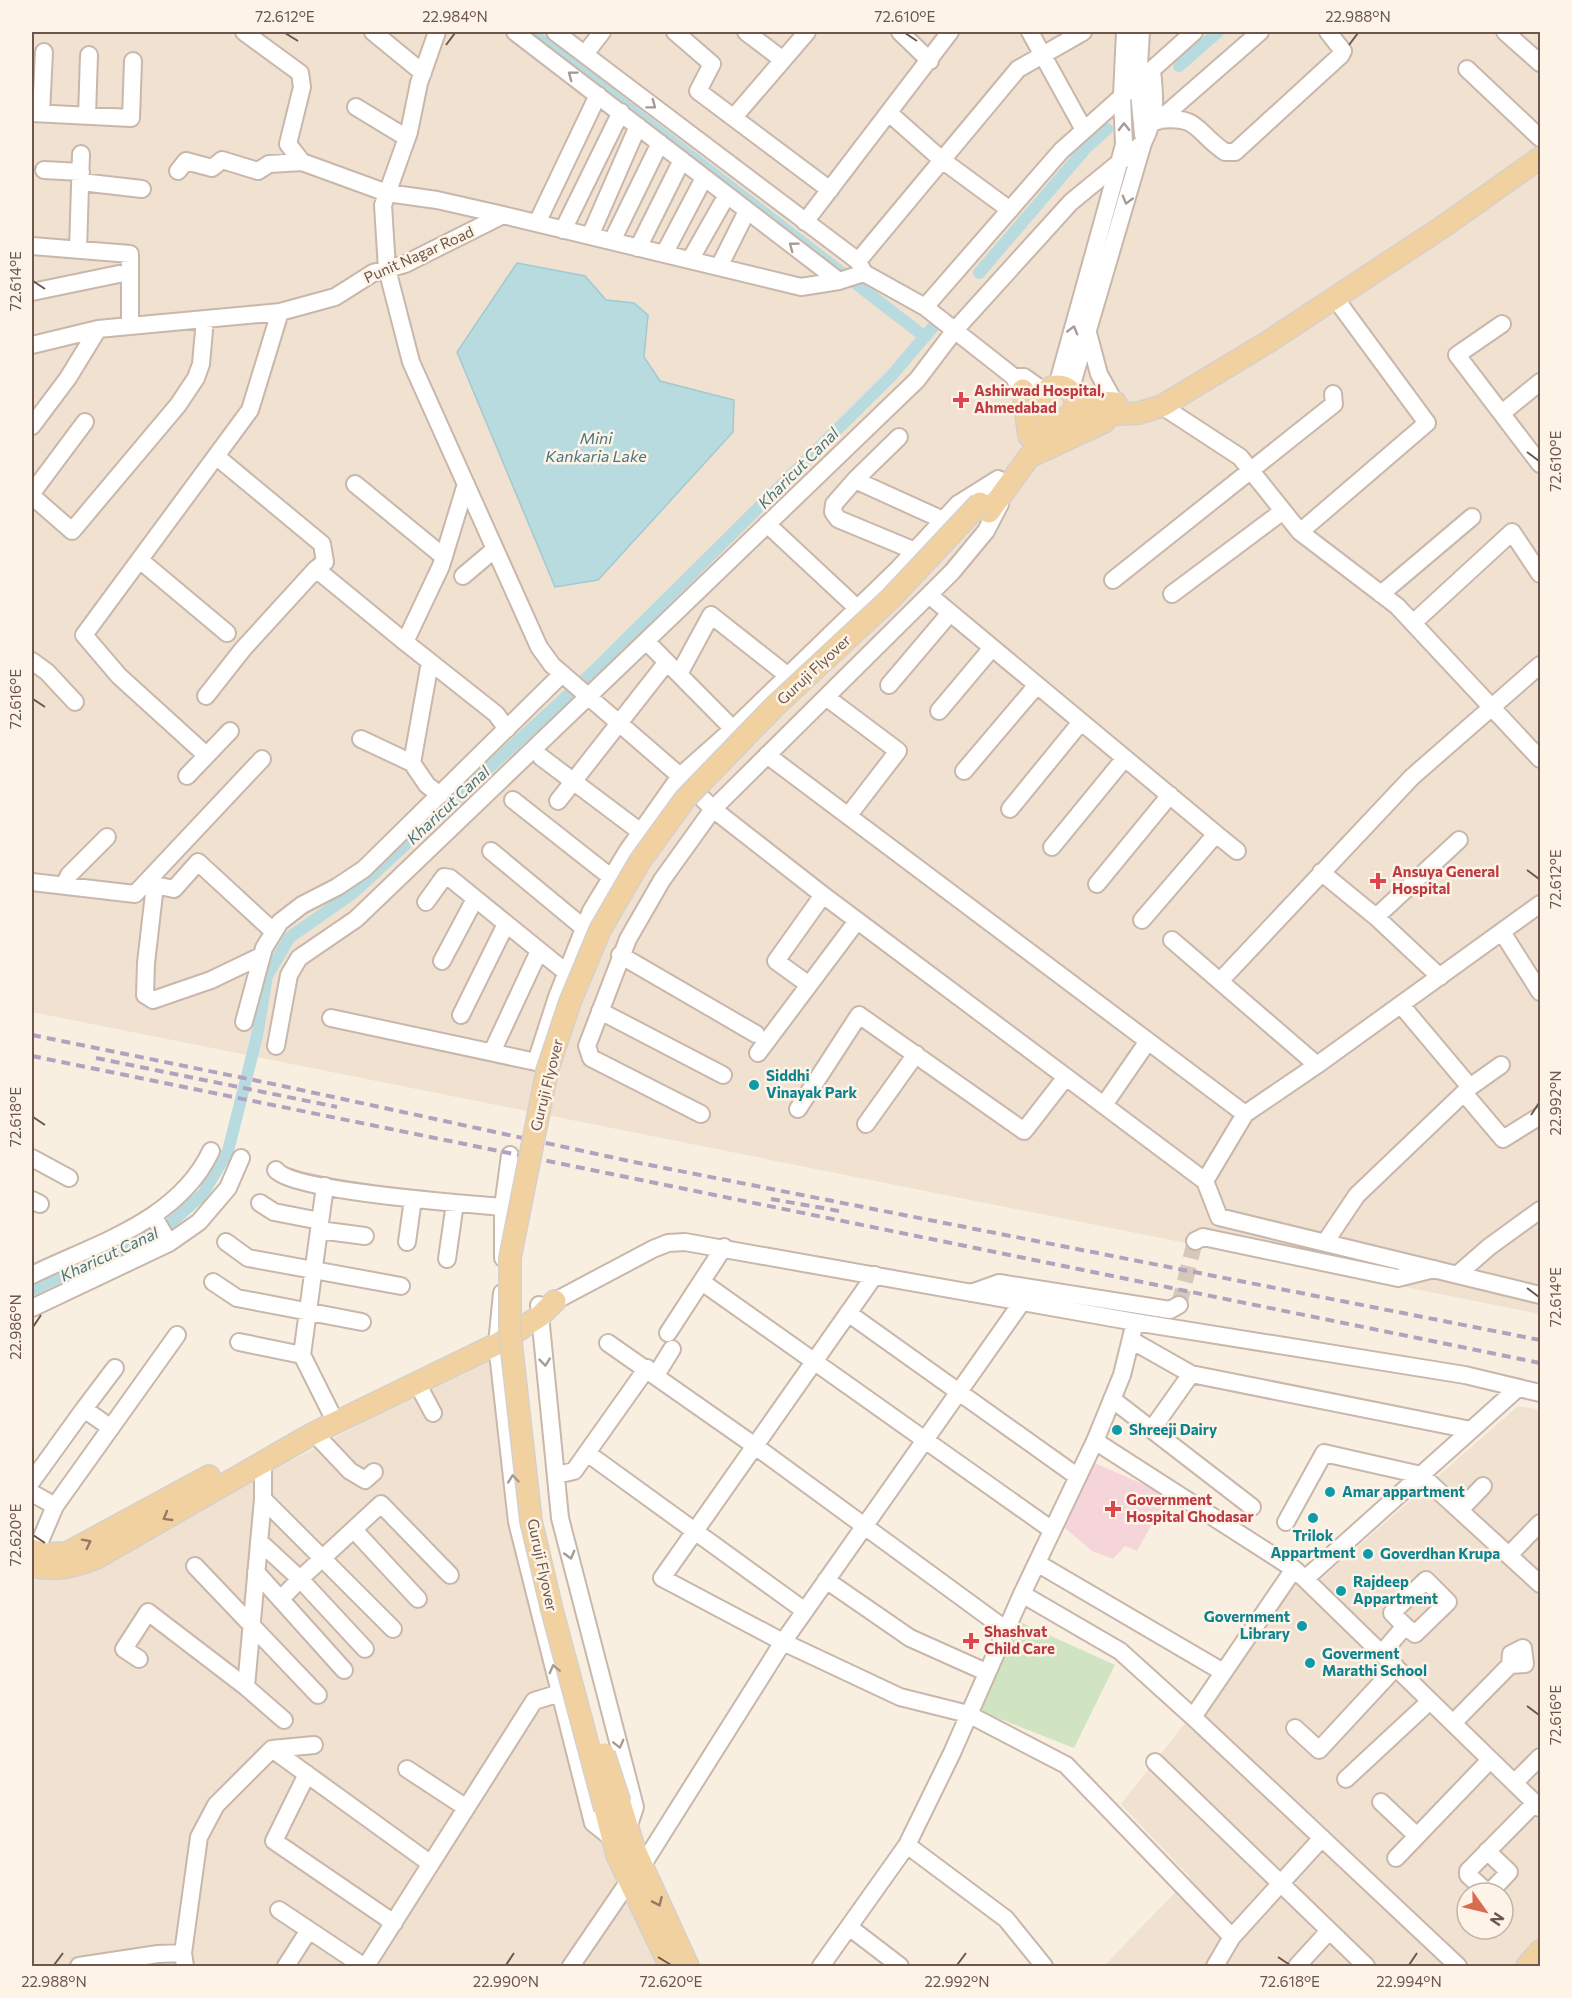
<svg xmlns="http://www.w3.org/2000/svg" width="1572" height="1998" font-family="Commissioner,sans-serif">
<rect width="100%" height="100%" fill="#f9efe1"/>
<!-- residential -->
<path fill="#f0e1d1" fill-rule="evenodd" d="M32 32H1540V1314L32 1012Z
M492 1354 607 1842 663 1966H32V1575L55 1578 75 1576Z
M1518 1406 1540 1410V1937L1515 1966H1104L1190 1877 1121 1804 1297 1582 1306 1592ZM1467 1893H1503V1929H1467Z"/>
<!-- medical -->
<path fill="#f6d5da" d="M1090 1461 1168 1495 1137 1551 1125 1546 1113 1559 1092 1551 1059 1523Z"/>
<!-- green -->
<path fill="#d1e4c2" d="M1018 1621 1115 1665 1074 1748 975 1709Z"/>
<!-- water -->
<path fill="#b8dbe0" stroke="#a0cad0" stroke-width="1.5" d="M517 263 585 276 606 300 634 303 648 315 644 357 660 381 734 400 733 432 598 580 555 587 457 352Z"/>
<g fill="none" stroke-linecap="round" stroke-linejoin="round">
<!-- canal -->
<path stroke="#b8dbe0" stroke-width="12" d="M530 32 925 337
M1179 66 1218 32
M979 273 1086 148 1107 129
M32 1290 165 1228 203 1194 228 1151 257 1036 267 976 290 937 353 893 594 671 892 375 932 328"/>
<!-- minor-tunnel -->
<path stroke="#d6c9bc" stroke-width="16" stroke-dasharray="16 8" stroke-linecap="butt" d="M1179 1305 1195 1241"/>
<!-- minor casing -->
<g stroke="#c8b7aa" stroke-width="20">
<path id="minor" d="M244 32 300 73 302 87 288 144 302 162
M373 32 423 73
M437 32 419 83 409 132 383 205 387 269 411 362 539 647 552 665 680 776 713 809 823 895 1205 1181
M515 32 839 281
M555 32 858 261 864 273
M675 32 712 64 698 91 830 190
M746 32 783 60
M900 32 930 61
M1030 32 1084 130
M1141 32 1138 82 1143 135
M1505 32 1540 63
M585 54 602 32
M1467 69 1540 138
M356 107 407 138
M32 113 131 118 133 61
M41 113 44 52
M889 113 942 160 1010 210
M87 116 89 55
M734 117 807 32
M1158 120C1200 115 1195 132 1225 152H1235L1341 55 1343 51 1328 32
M1158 121 1260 32
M44 170 81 172
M178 171 186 161 212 168 222 160 258 171 269 164 302 162 387 193 437 200 503 215
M81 182 142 189
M805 222 950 32
M537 223 598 95
M563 230 621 112
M590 236 638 126
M612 241 660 143
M32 246 130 254V326
M638 248 682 160
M78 250 81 154
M664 254 704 178
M690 260 727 195
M858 261 1018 69 1083 32
M719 267 747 211
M32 292 119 274
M925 307 1061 151 1194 32
M1502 324 1457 355 1540 464
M1088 333 1099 374 1115 403
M32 345 98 329 280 312 335 297 373 273 405 264 503 215 801 287 839 281 864 273 925 307 1014 377 1018 386 1041 403
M1014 377H1024L1045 392
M1057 386 1124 145 1122 95 1125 32
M1070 391 1143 143C1157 115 1155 100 1152 70
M1162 406 1240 457 1300 532 1397 606 1540 759
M1502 413 1540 382
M32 426 68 378 98 329
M217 457 322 544 325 562 316 569
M855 480 899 437
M355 484 444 557
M466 484 441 566 405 642 496 714 507 729
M32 493 85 422
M32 496 72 531 178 405 196 378 201 364 205 319
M767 524 857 608
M1300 532 1427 423 1335 298
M915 551 838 519 833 512 834 504 855 480 943 520
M141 561 227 633
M463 576 495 549
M1113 580 1329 408 1334 404 1333 394
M1172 594 1283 511
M1381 594 1472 517
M929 595 1216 834 1142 920
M1413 623 1512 532 1540 574
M646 641 733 729
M32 661 47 672 75 702
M430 662 412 763 427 785 440 795
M679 674 711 615 787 675
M889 685 950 613
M206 696 243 649 316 569 405 642
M826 697 898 751 848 816
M939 711 992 648
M361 739 412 763
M206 755 119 676 84 635 250 410 280 312
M767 755 1245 1114
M541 757 642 833
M964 771 1037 685
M187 776 230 731
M513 800 612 878
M558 801 667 662
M1010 809 1081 722
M1216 834 1237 851
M1052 847 1125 758
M491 851 584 928
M1321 872 1376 917 1440 977
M32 882 135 894 262 759
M145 883 174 889 198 862 274 932
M1097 884 1170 795
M64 885 69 875 107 837
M155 885 146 963 145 995 153 1000 211 980 261 956
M426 902 444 877 450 878 567 973
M1540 904 1317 1065 1245 1114 1205 1181 1219 1217 1540 1295
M1376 917 1459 840
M1502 932 1540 992
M1172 940 1317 1065
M620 955 756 1034
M442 961 475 899
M1221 980 1412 777 1540 665
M809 985 776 961 823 895
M1401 1005 1470 1087
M600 1011 723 1075
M461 1015 506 924
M331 1018 536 1062 557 997 591 911 628 850 680 776 733 729 898 569 958 504 998 479
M244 1022 264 948 280 922 302 905 337 887 364 869 562 674
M276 1046 289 975 299 958 356 919 646 641 917 380 955 330 1071 202 1143 143
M492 1052 539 951
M758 1053 857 921
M1464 1093 1503 1139 1540 1116
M1104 1105 1148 1041
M798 1109 859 1015 1024 1131 1066 1077
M701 1114 591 1058 587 1046 628 939 662 880 713 809 952 572 986 531 1000 504
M866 1124 916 1054
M32 1158 69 1178
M276 1170C292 1191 468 1204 503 1207
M325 1186 302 1355 330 1411
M32 1200 40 1204
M260 1203 274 1212 320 1221
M154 1217 169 1243
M319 1230 365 1236
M1195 1241 1203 1237 1398 1278 1434 1269
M1326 1241 1357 1195 1470 1087 1501 1065
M226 1242 248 1258 401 1286
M407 1242 413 1199
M503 1258V1207L510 1155
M447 1259 455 1203
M1458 1274 1489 1247 1540 1210
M32 1275C97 1243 178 1221 211 1151
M875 1275 662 1578 783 1642 900 1697 968 1714 1066 1765 1232 1937
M213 1282 237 1298 362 1322
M702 1282 1052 1530
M502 1293 497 1344 517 1522 593 1823 613 1839
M971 1293 999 1283 1170 1310 1179 1305
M555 1301 653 1249 668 1243 685 1242 1135 1322 1465 1375 1540 1393
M539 1305 560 1518 635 1807 628 1828
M32 1308 169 1243 199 1222 228 1188 241 1158
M848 1313 1078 1477
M668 1333 724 1247
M1131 1340 1191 1374 1471 1430
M239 1342 302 1355
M608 1343 755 1446 1005 1629
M656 1375 672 1349
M417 1383 433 1413
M1112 1399 1252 1507
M84 1409 115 1368
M1152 1429 1191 1374
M314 1433 350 1471 365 1480 374 1472
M1095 1441 1294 1569
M587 1453 805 1611
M556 1475 574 1471 647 1368
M32 1481 84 1409 111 1428
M32 1493 55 1506
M263 1499 393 1629
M1460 1510 1483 1486
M1286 1522 1324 1453 1421 1475 1540 1584
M354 1530 418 1599
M259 1541 300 1579 381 1504 450 1575
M1509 1555 1540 1523
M32 1560 55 1506 177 1335
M1037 1563 1223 1672
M195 1566 318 1695
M256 1572 344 1670
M1305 1579 1540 1808
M826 1580 910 1638 986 1672
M1022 1594 1120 1651 1193 1717 1294 1569 1305 1579 1518 1388
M281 1599 300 1579 365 1649
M1382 1653 1405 1626 1392 1613 1426 1580 1448 1602 1415 1634 1405 1626
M139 1659 124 1649 148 1612 246 1687 263 1499V1461
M246 1687 284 1720
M1193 1717 1458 1966
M1453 1723 1510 1665 1511 1654 1523 1648 1525 1664 1510 1665
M1295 1728 1319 1750 1396 1667
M272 1749 431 1864
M1155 1762 1366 1966
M407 1769 465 1807
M307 1774 274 1841 394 1923
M1346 1779 1430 1701
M1514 1783 1540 1757
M1381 1802 1417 1836
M907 1845 1006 1919 1044 1966
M1487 1851 1509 1872 1489 1893
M1396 1858 1490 1760
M642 1866 783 1642 1022 1302
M1488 1893 1468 1875V1871L1535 1803
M279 1910 363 1966
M849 1927 900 1966
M79 1966 158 1954 183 1953
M185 1966 183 1953 199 1837 216 1805 272 1749 314 1745
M286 1966 309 1930
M366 1966 534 1701 560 1693
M571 1966 629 1881
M821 1966 907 1845 952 1753 1022 1594 1095 1441 1122 1375 1135 1322
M1215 1966 1232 1937 1322 1838
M1297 1966 1329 1931"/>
</g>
<!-- major casing -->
<g stroke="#d6d0cd" stroke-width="24">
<path id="major" d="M1041 403a17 17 0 1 1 34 0a17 17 0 1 1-34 0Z
M1023 390 1029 436
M1075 401 1116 403
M1067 417 1139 413 1162 406 1268 342 1444 226 1540 158
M1035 454 1104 422
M989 512 1056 420
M32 1550 45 1554 67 1553 209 1476
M32 1566C56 1571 73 1567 96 1558L314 1433 497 1344 540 1316 555 1301
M620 1803 634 1848 688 1966
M605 1809 617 1855 670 1966
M1527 1966 1540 1951"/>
</g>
<!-- minor -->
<use href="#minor" stroke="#fff" stroke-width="16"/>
<!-- major -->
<use href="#major" stroke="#f1d1a0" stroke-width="21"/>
<!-- rail -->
<path stroke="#b2a2c0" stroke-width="4" stroke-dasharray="9 6" stroke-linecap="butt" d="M32 1035 278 1085 629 1161 1540 1340
M32 1056 1540 1363
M96 1058 337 1107
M771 1199 845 1212"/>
<!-- major-bridge casing -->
<g stroke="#d6d0cd" stroke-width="24" stroke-linecap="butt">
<path id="major-bridge" d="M604 1754 620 1803
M605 1809 552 1610 531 1521 510 1334V1258L547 1071 570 1002 600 930 640 861 685 799 775 706 891 598 980 503"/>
</g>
<!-- major-bridge -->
<use href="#major-bridge" stroke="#f1d1a0" stroke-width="21"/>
</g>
<!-- one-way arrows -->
<defs><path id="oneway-chevron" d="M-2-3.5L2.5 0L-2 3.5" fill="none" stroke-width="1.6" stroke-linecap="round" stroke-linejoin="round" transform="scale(1.5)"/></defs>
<g stroke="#a79a93">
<use href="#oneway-chevron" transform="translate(572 75) rotate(-143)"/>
<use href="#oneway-chevron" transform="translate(652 105) rotate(37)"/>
<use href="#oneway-chevron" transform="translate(1124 127) rotate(-91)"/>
<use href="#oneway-chevron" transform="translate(1127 200) rotate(106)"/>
<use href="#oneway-chevron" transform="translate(793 246) rotate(-143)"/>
<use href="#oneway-chevron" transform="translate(1073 330) rotate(-74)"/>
<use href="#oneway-chevron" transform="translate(545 1362) rotate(84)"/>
<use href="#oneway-chevron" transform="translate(513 1479) rotate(-96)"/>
<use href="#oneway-chevron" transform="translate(570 1555) rotate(75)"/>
<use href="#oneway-chevron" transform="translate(554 1669) rotate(-104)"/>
<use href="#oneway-chevron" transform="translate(619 1744) rotate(76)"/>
</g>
<g stroke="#957b64">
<use href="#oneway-chevron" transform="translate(167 1517) rotate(150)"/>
<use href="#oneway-chevron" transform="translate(87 1543) rotate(-27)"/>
<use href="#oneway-chevron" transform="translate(658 1902) rotate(66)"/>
</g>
<!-- ticks -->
<path fill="none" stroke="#6d564b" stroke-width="2" d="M285 33 298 41M905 33 917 41M446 45 455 33M1349 45 1358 33M33 281 45 289M1527 452 1539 461M33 699 45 707M1527 870 1539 879M1531 1115 1539 1103M33 1117 45 1125M1527 1288 1539 1297M33 1327 41 1315M33 1535 45 1543M1527 1706 1539 1715M658 1957 671 1965M1278 1957 1290 1965M54 1965 63 1953M506 1965 514 1953M957 1965 966 1953M1409 1965 1417 1953"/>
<!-- markers -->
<g fill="#e0444e" stroke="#fdf3e7" stroke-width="2">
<path d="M958 391h6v6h6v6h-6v6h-6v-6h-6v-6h6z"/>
<path d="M1375 872h6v6h6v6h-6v6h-6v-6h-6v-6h6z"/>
<path d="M1110 1500h6v6h6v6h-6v6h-6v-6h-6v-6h6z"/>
<path d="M968 1632h6v6h6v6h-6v6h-6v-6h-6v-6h6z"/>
</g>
<g fill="#0f9aa8" stroke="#fdf3e7" stroke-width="2">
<circle cx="754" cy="1085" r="6"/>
<circle cx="1117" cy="1430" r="6"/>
<circle cx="1330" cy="1492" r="6"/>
<circle cx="1313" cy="1518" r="6"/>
<circle cx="1368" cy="1554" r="6"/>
<circle cx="1341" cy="1591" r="6"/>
<circle cx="1302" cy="1626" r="6"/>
<circle cx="1310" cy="1663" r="6"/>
</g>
<g text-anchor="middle" stroke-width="5" stroke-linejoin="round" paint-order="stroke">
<!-- street labels -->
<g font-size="15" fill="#6d564b" stroke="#fdf3e7">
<text transform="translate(419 255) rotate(-24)" y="5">Punit Nagar Road</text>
<text transform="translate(814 670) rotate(-43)" y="5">Guruji Flyover</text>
<text transform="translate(547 1085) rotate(-76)" y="5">Guruji Flyover</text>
<text transform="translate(542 1565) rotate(78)" y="5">Guruji Flyover</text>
</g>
<!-- health labels -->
<g font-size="15" font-weight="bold" fill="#be3a42" stroke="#fdf3e7" text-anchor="start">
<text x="974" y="396">Ashirwad Hospital,<tspan x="974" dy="17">Ahmedabad</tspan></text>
<text x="1392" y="877">Ansuya General<tspan x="1392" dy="17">Hospital</tspan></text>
<text x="1126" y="1505">Government<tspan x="1126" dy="17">Hospital Ghodasar</tspan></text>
<text x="984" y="1637">Shashvat<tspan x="984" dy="17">Child Care</tspan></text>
</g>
<!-- culture labels -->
<g font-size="15" font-weight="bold" fill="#0d838f" stroke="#fdf3e7" text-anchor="start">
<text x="766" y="1081">Siddhi<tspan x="766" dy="17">Vinayak Park</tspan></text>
<text x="1129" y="1435">Shreeji Dairy</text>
<text x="1342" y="1497">Amar appartment</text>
<text x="1313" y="1541" text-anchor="middle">Trilok<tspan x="1313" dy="17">Appartment</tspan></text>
<text x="1380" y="1559">Goverdhan Krupa</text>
<text x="1353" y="1587">Rajdeep<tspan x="1353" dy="17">Appartment</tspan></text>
<text x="1290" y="1622" text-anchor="end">Government<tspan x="1290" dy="17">Library</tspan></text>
<text x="1322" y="1659">Goverment<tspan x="1322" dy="17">Marathi School</tspan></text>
</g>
<!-- water labels -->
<g font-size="16" font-style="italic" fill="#47767f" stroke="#fdf3e7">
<text x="596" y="444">Mini<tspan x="596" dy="18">Kankaria Lake</tspan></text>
<text transform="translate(798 468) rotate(-45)" y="6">Kharicut Canal</text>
<text transform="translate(448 805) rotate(-43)" y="6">Kharicut Canal</text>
<text transform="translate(109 1254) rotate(-25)" y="6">Kharicut Canal</text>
</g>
</g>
<!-- border -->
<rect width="1572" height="1998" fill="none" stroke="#fdf3e7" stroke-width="66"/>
<!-- north arrow -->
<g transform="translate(1485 1911) rotate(124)"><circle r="28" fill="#fdf3e7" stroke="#c3b4a9" stroke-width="1.5"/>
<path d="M0-4.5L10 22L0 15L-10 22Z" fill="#d66d53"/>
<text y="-9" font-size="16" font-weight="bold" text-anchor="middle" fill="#6d564b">N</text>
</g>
<rect x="33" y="33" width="1506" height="1932" fill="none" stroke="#6d564b" stroke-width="2"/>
<g font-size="15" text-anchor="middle" fill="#6d564b">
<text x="285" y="22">72.612°E</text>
<text x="455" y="22">22.984°N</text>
<text x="905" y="22">72.610°E</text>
<text x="1358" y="22">22.988°N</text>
<text transform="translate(16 281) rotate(-90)" y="5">72.614°E</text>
<text transform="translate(1556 461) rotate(-90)" y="5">72.610°E</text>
<text transform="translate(16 699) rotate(-90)" y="5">72.616°E</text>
<text transform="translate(1556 879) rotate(-90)" y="5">72.612°E</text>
<text transform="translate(1556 1103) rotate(-90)" y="5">22.992°N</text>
<text transform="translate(16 1117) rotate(-90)" y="5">72.618°E</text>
<text transform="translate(1556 1297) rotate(-90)" y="5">72.614°E</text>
<text transform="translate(16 1327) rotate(-90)" y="5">22.986°N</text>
<text transform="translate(16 1535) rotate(-90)" y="5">72.620°E</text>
<text transform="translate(1556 1715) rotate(-90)" y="5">72.616°E</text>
<text x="54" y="1987">22.988°N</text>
<text x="506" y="1987">22.990°N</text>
<text x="671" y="1987">72.620°E</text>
<text x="957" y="1987">22.992°N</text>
<text x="1290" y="1987">72.618°E</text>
<text x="1409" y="1987">22.994°N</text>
</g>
</svg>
